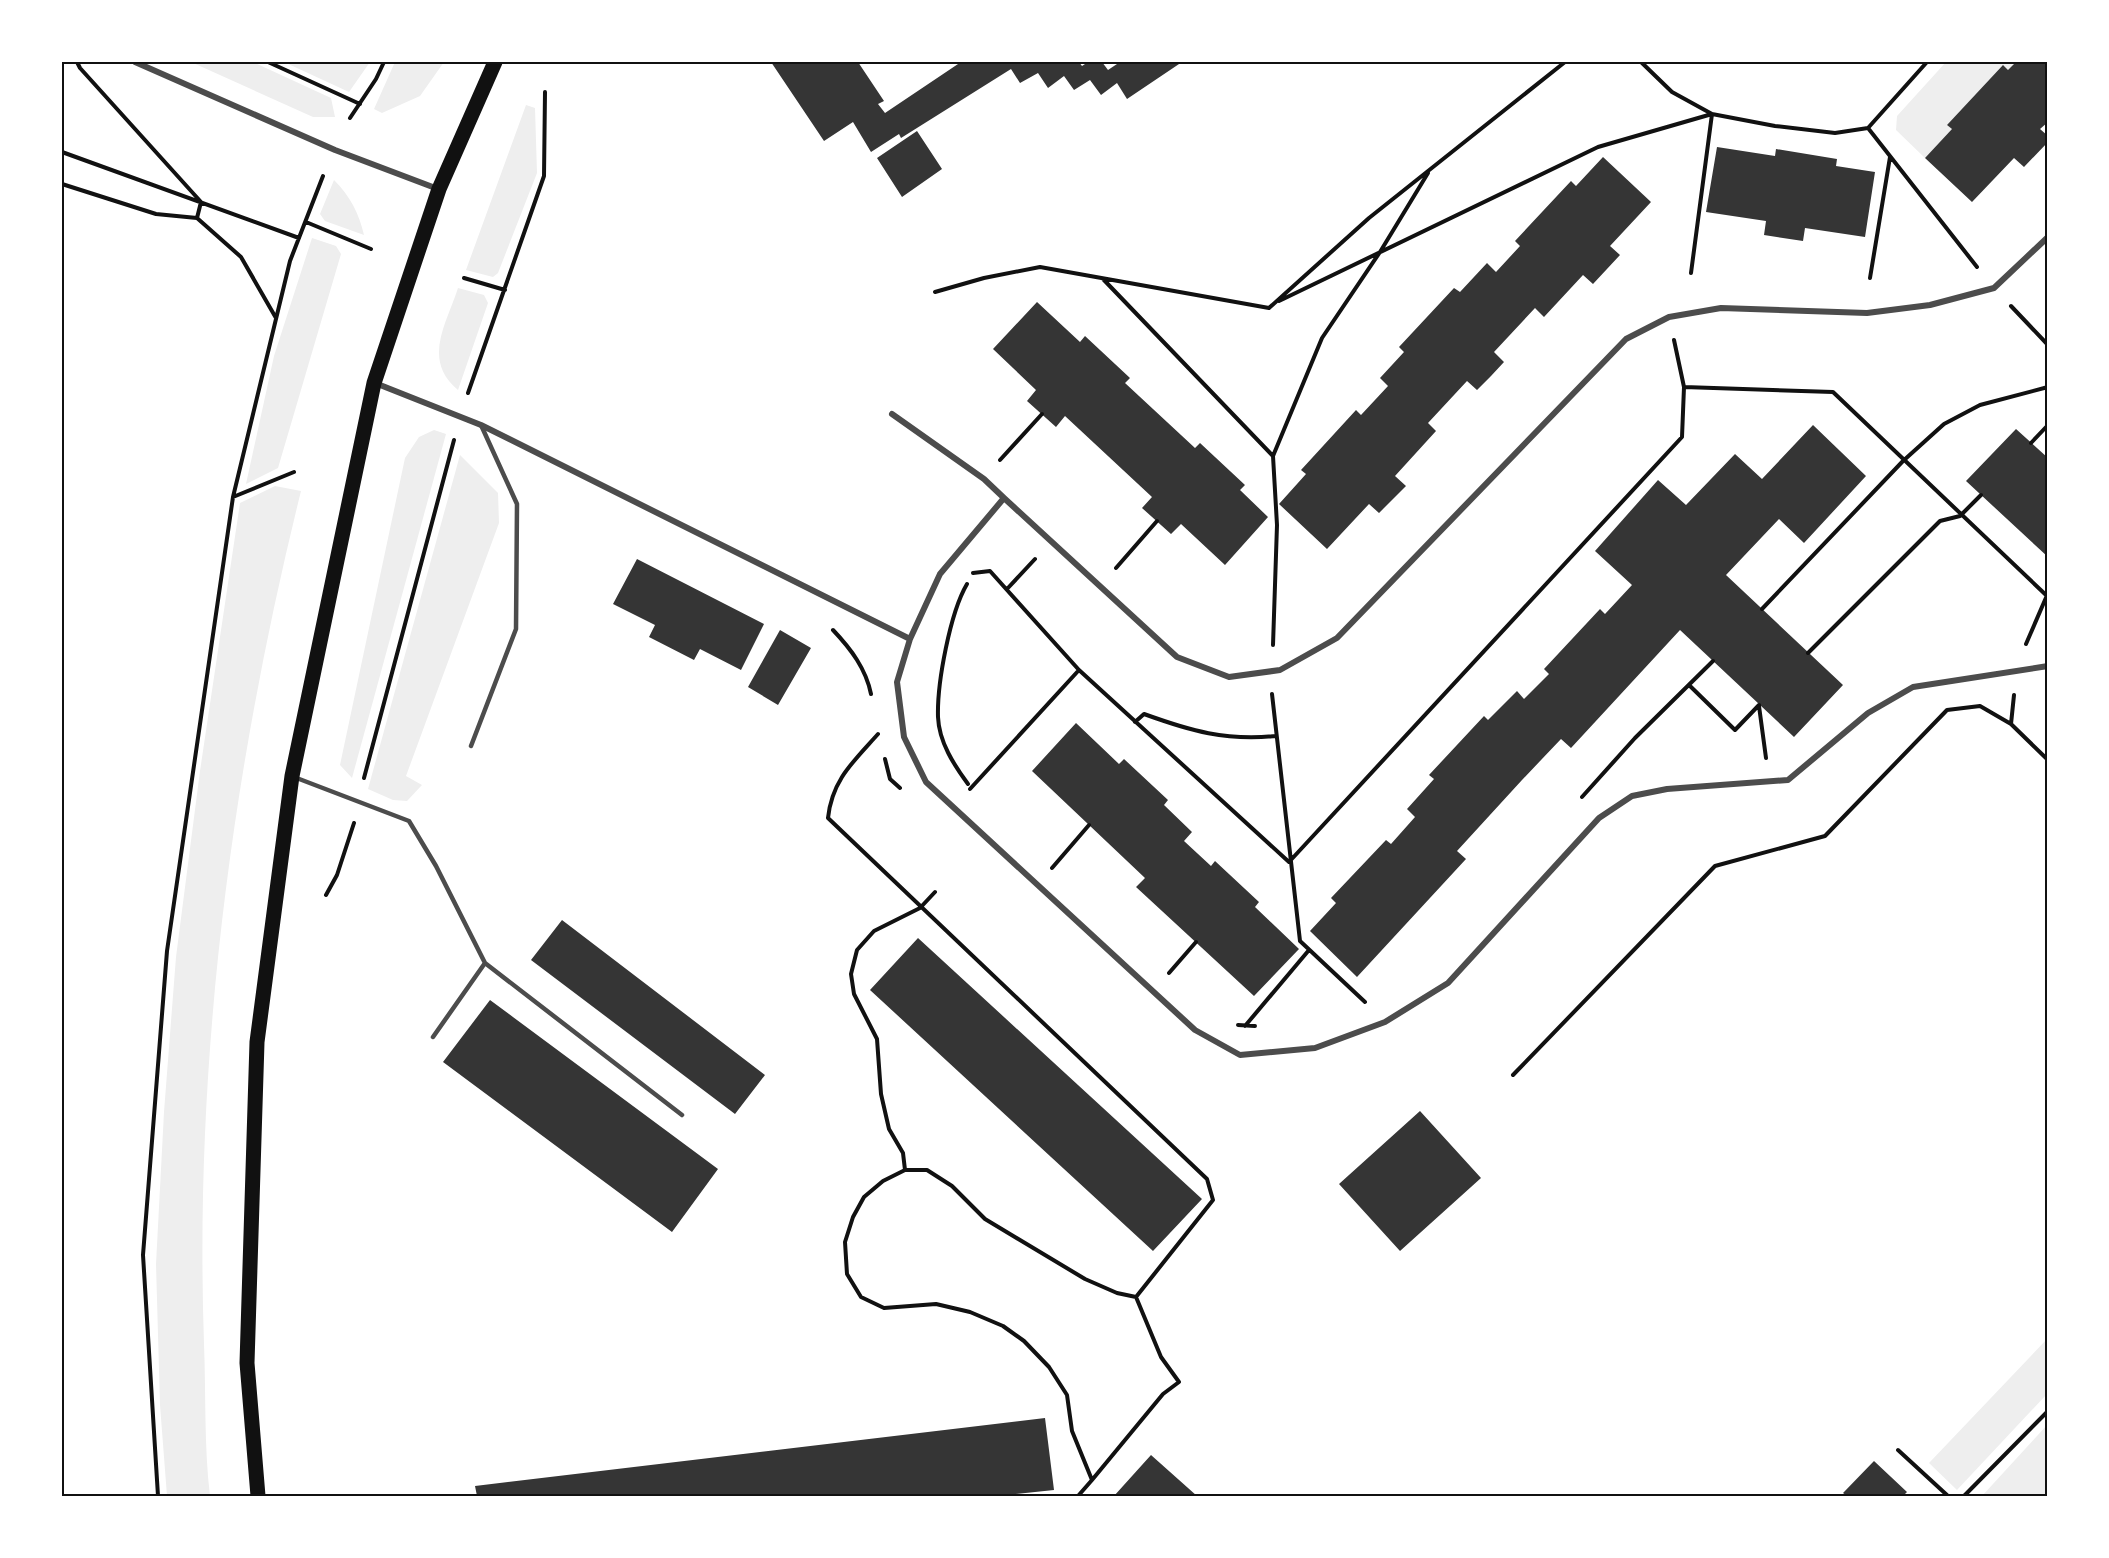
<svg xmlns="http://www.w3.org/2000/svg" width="2109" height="1558" font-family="'PT Sans Narrow',sans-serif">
<rect width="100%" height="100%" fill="#fff"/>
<!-- green -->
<path fill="#eee" d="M191 62H253L331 98 335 117H313Z
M284 62H370L349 92Z
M395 62H444L420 96 382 113 374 109Z
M1946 62H2016L2008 70 2002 66 1947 125 1952 129 1925 158 1896 130 1897 116Z
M526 105 535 108 537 173 498 273 493 277 466 270Z
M334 180C350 196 359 213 364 235L325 221 320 214Z
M312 238 336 246 341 254 278 468 246 484 274 356Z
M458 288 484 295 488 303 458 390C422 360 446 325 458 288Z
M434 430 446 434 352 778 340 765 405 458 419 437Z
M460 455 498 493 499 523 406 776 422 785 407 801 393 800 368 789Z
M275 486 301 491C232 769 194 1057 204 1344 206 1394 204 1446 210 1496H167L160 1405 156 1264 164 1112 176 957 200 771 240 503Z
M2047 1339V1394L1957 1490 1929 1463Z
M2047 1425V1496H1982Z"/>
<!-- building -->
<path fill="#353535" d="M771 62H858L884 101 878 104 885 113 961 62H1079L1082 66 1088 62H1102L1108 70 1120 62H1182L1127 99 1117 83 1101 95 1090 80 1074 90 1064 76 1048 88 1038 73 1020 83 1011 69 901 138 899 134 871 152 853 122 824 141Z
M2016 62H2048V122L2040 129 2048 136V142L2024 167 2014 158 1972 202 1925 158 1952 129 1947 125 2003 65 2008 70Z
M917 131 942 169 902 197 877 158Z
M1717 147 1775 156 1776 149 1837 159 1836 166 1875 172 1865 237 1805 228 1803 241 1764 235 1766 221 1706 212Z
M1603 157 1651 202 1610 246 1620 255 1593 284 1583 275 1544 317 1535 308 1494 352 1504 362 1491 376 1477 390 1467 381 1428 423 1436 431 1395 476 1406 486 1379 513 1369 504 1327 549 1279 504 1306 474 1301 470 1356 410 1361 415 1388 386 1380 378 1404 352 1399 347 1454 288 1460 292 1487 263 1496 272 1520 246 1515 241 1571 181 1576 186Z
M1037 302 1080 342 1085 336 1130 378 1125 383 1195 448 1200 443 1245 485 1240 490 1268 517 1225 565 1181 524 1171 534 1142 508 1152 497 1065 416 1056 427 1027 401 1036 390 993 349Z
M1813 425 1866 476 1804 543 1779 519 1726 575 1843 685 1794 737 1680 630 1571 748 1561 739 1522 780 1457 851 1466 859 1357 977 1310 931 1336 903 1331 898 1386 840 1391 844 1415 817 1407 809 1434 779 1429 775 1484 716 1488 720 1517 691 1524 699 1549 674 1544 669 1600 609 1605 614 1632 585 1595 551 1658 480 1686 505 1735 454 1762 479Z
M2016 429 2048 458V557L1966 481Z
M637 559 764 624 741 670 700 649 694 660 649 637 655 625 613 604Z
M780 630 811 648 778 705 748 687Z
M1076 723 1119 764 1124 759 1168 800 1164 805 1192 832 1184 841 1211 866 1215 861 1259 902 1255 907 1299 949 1254 996 1136 887 1145 878 1032 771Z
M562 920 765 1075 735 1114 531 960Z
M918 938 1202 1199 1153 1251 870 990Z
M490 1000 718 1169 672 1232 443 1062Z
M1420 1111 1481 1178 1400 1251 1339 1184Z
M1045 1418 1054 1490 998 1496H477L475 1486Z
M1151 1455 1197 1496H1114Z
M1874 1461 1907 1492 1903 1496H1847L1843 1493Z"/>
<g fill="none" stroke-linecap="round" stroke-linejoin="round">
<!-- path -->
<path stroke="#111" stroke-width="4" d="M77 62 80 68 201 202 197 218 241 257 276 318
M268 62 360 104
M1641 62 1672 92 1712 114 1775 126 1835 133 1868 128 1927 62
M350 118 376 79 384 62
M1868 128 1977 267
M62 152 299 238
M62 184 156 214 197 218
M306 222 371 249
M464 278 505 290
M1870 278 1890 157
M1103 279 1273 456
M935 292 984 278 1040 267 1269 308 1369 218 1565 62
M1279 301 1598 147 1712 114 1691 273
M2011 306 2048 345
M1674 340 1684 387 1833 392 2046 595
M468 393 544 176 545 92
M2031 443 2048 425
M1000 460 1042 414
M233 497 294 472
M1116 568 1157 521
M973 573 990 571 1079 670 1289 862 1682 437 1684 387
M967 584C950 613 937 683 938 717 939 742 954 765 968 784
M1007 589 1035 559
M1762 609 1903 461 1944 424 1980 405 2048 387
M833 630C851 649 866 669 871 694
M2026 644 2048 593
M1273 645 1277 525 1273 456 1322 338 1380 252 1428 173
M1808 653 1940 521 1960 516 1981 495
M1689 685 1735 730 1759 705
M1272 694 1300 941 1365 1002
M2014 695 2011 724 2048 760
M1759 706 1766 758
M1135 722 1144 714C1191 731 1225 741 1276 736
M878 734C853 762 832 780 828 818L1207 1179 1213 1200 1136 1297 1117 1293 1085 1279 985 1219 952 1186 927 1170H905L883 1181 864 1197 853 1217 845 1242 847 1274 861 1297 884 1308 936 1304 970 1312 1003 1326 1024 1341 1049 1367 1067 1395 1072 1431 1092 1480 1078 1496
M885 759 890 779 900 788
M364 778 454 440
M970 789 1079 670
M1582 797 1635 738 1713 661
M1052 868 1089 825
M326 895 337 875 354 823
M1169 973 1196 942
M1238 1025 1255 1026
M1245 1026 1309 950
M1513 1075 1715 866 1825 836 1947 710 1980 706 2011 724
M905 1170 903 1153 889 1129 881 1094 877 1039 854 994 851 974 857 950 874 931 920 908 935 892
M1898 1450 1948 1496
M1092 1480 1163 1394 1179 1382 1161 1357 1136 1297
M158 1496 143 1255 167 951 233 497 290 261 323 176
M1964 1496 2048 1411"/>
<!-- service -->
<path stroke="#4c4c4c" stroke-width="4.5" d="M471 746 516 629 517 504 481 425
M294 777 409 821 436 866 485 963 682 1115
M433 1037 485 963"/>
<!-- minor -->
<path stroke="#4c4c4c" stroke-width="6" d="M135 62 335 150 438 189
M2048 237 1994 288 1930 305 1867 313 1721 308 1669 317 1626 339 1337 638 1280 670 1229 677 1177 657 1004 498 940 574 910 639 897 682 904 737 926 782 1195 1030 1240 1055 1315 1048 1385 1022 1448 983 1599 818 1632 796 1667 789 1788 780 1868 713 1913 687 2048 666
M375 383 481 425 910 639
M892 414 984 479 1004 498"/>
<!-- primary -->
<path stroke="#111" stroke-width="15" d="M258 1496 247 1363 257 1042 292 776 374 383 439 189 495 62"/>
</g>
<!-- border -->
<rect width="2109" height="1558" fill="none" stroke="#ffffff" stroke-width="126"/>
<rect x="63" y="63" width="1983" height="1432" fill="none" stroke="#111" stroke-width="2"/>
</svg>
